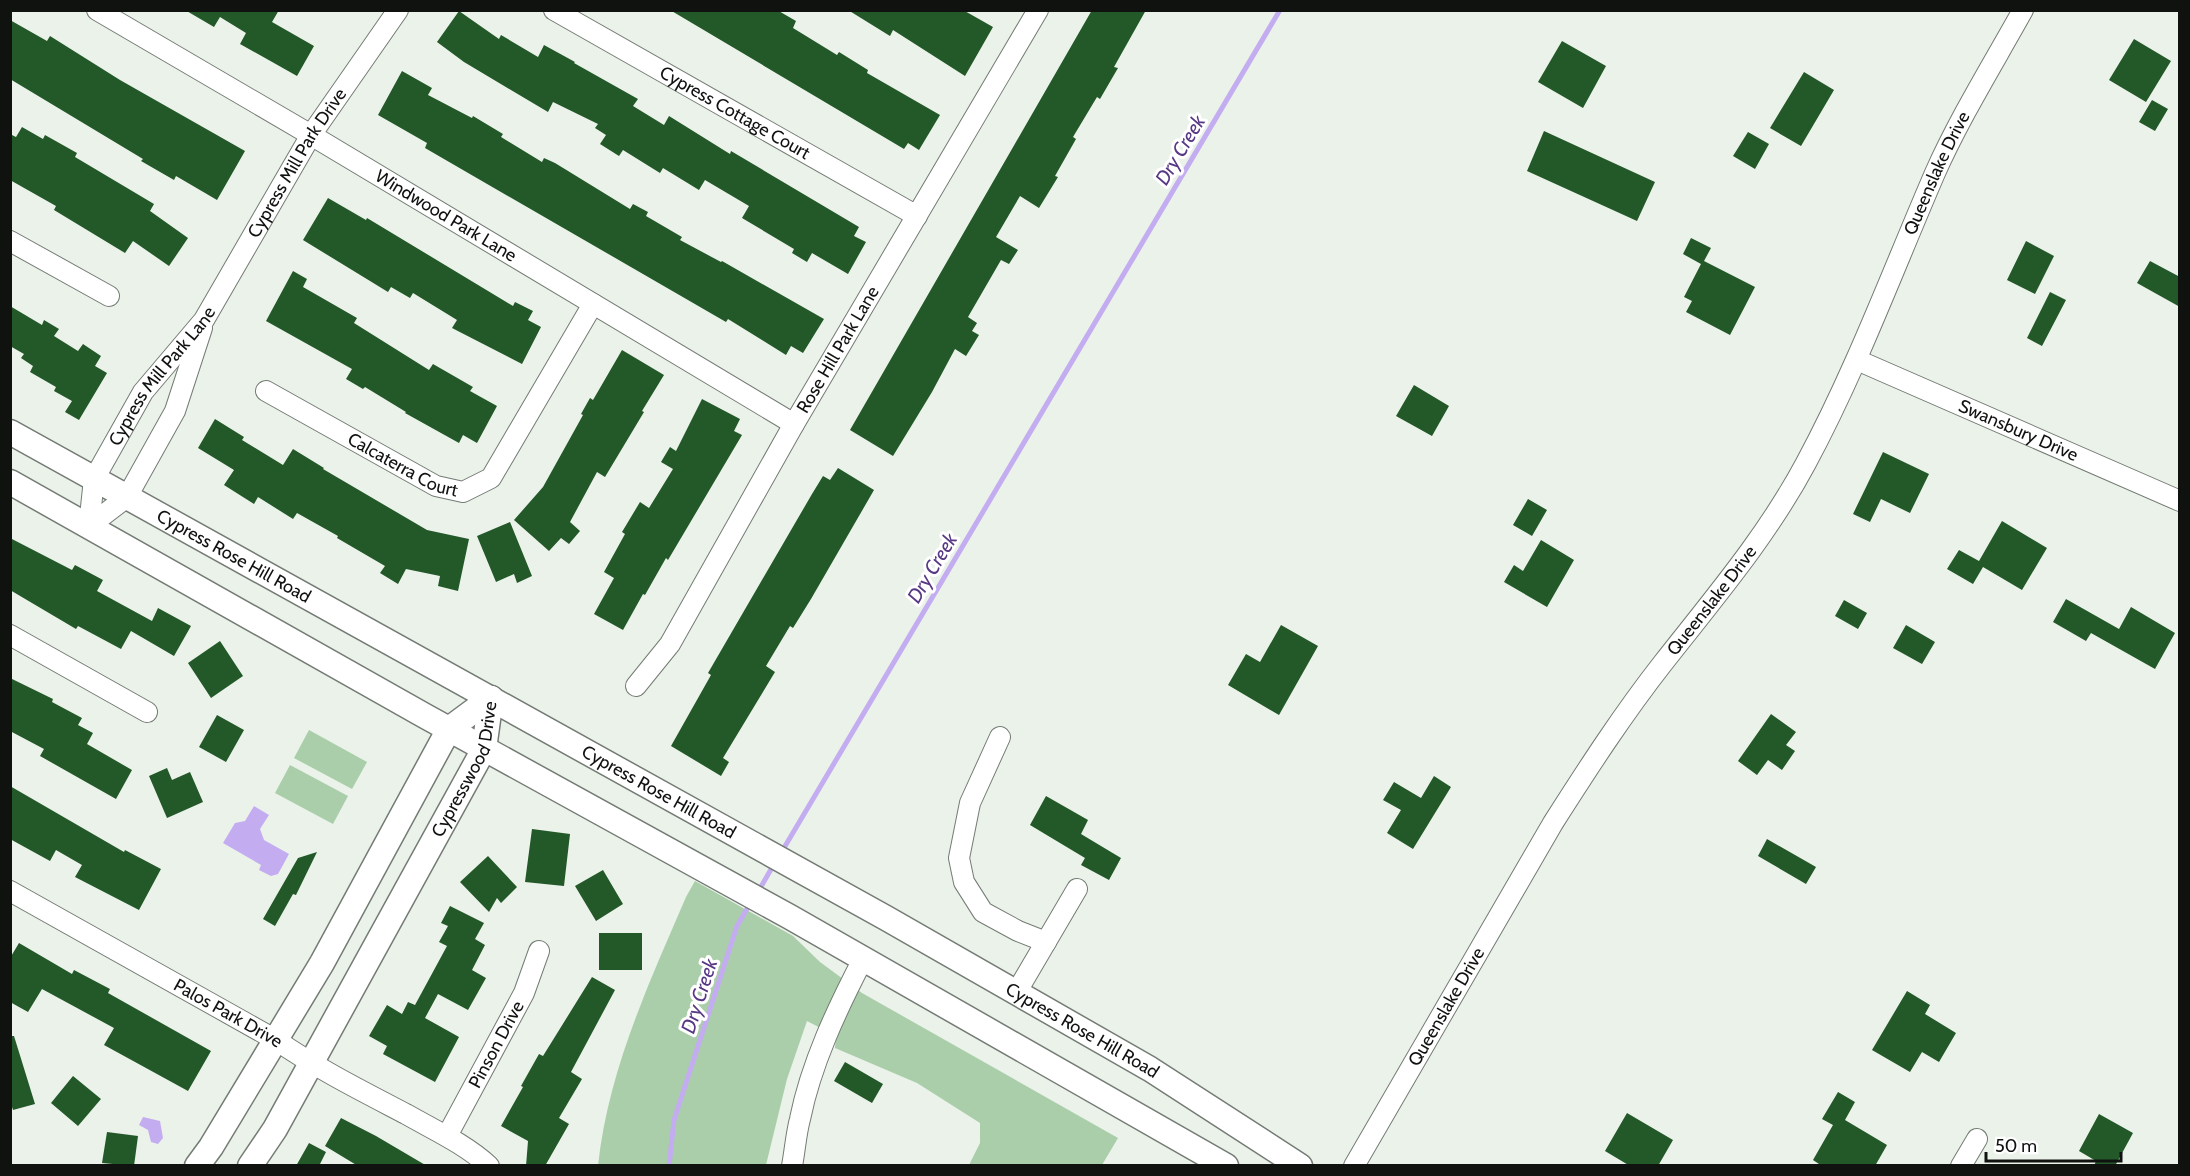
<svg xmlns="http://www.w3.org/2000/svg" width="2190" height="1176" font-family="Cabin,sans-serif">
<rect width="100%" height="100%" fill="#eaf2ea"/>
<!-- green -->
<path fill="#aaceaa" d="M309 730 367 762 352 789 294 758Z
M290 765 348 796 333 824 275 793Z
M695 881 793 936 820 962 862 993 1118 1138 1102 1165H969L980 1143V1123L917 1083 835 1048 836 1036 807 1021 787 1079 766 1165 598 1166C608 1071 649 983 686 897Z"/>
<!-- water -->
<path fill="#c3adf0" d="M254 806 269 815 260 829 264 840 289 854 278 874 271 876 259 870 261 865 223 843 235 823 245 821Z
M143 1117 160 1121 163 1138 158 1144 151 1142 148 1130 139 1125Z"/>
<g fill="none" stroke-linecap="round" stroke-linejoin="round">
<!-- stream -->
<path stroke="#c3adf0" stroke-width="5" d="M781 853 1280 10
M758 892 774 864
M669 1166 674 1120 737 926 751 902"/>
</g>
<!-- building -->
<path fill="#235828" d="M185 10H279L272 22 314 46 297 76 240 44 246 33 220 17 214 27Z
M670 10H777L796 21 793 28 837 55 839 52 868 70 867 73 940 115 919 150 908 143 904 149Z
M848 10H963L993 27 965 76 893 30 890 36Z
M1092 10H1146L1114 67 1118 68 1100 99 1097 97 1073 137 1076 139 1055 176 1058 177 1039 208 1020 196 996 237 1018 250 1009 264 1001 260 968 317 977 323 972 331 979 335 966 356 955 349 932 392 893 456 850 430Z
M459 11 499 39 501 35 538 57 544 45 575 62 574 63 638 99 633 106 664 125 669 116 730 154 731 151 859 227 854 236 866 242 848 274 812 253 807 262 792 253 794 249 742 218 749 206 705 180 699 190 663 168 660 173 623 150 619 156 600 144 606 135 595 128 598 124 553 102 548 112 464 62 437 42Z
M10 20 47 41 50 36 120 80 245 151 217 200 176 176 174 180 141 161 143 159 10 79Z
M2134 39 2171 61 2146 102 2109 80Z
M1562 41 1606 66 1583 108 1538 82Z
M402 71 432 88 428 95 472 118 473 116 503 134 501 137 542 162 544 158 555 163 630 209 633 204 648 212 646 216 682 237 680 240 721 262 722 261 824 319 803 353 791 346 786 355 728 319 726 322 425 148 427 143 378 115Z
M1804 72 1834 90 1801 146 1770 128Z
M2152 100 2168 109 2155 131 2139 122Z
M22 127 43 139 45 135 77 153 75 157 154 204 150 211 188 238 169 266 133 241 125 253 54 210 56 206 10 180V134L16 137Z
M1544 131 1655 182 1637 221 1527 171Z
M1748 132 1769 144 1755 169 1733 156Z
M328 198 366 220 367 218 513 306 515 302 533 311 528 320 541 327 522 364 452 328 457 320 413 293 410 298 391 287 388 292 303 240Z
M1691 238 1711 248 1704 261 1755 287 1730 335 1686 312 1692 301 1684 297 1701 264 1683 254Z
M2026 241 2054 256 2035 294 2007 280Z
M2150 261 2180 277V307L2137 283Z
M293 271 307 279 303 287 357 318 354 323 429 370 433 364 473 387 470 391 497 406 477 443 463 435 459 443 405 413 406 412 365 387 363 389 346 379 352 369 266 321Z
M2050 292 2066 300 2042 346 2027 338Z
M10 306 42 325 44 320 59 329 54 336 78 351 83 344 101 356 95 366 107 373 79 420 65 412 72 401 54 391 56 387 30 372 33 366 21 358 24 354 10 346Z
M622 350 664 375 642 411 644 412 605 477 597 472 570 522 580 531 569 544 561 538 549 551 514 520 543 487 583 415 581 414 590 398 593 400Z
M1414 385 1449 406 1432 436 1396 416Z
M702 399 740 419 734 431 742 435 668 560 666 558 645 595 643 594 623 630 594 614 614 578 604 572 625 534 622 532 640 502 649 508 673 469 661 462 670 447 676 451Z
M215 419 244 437 242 440 283 465 293 449 324 468 323 469 427 530 469 539 458 591 438 586 440 576 406 569 398 584 380 573 385 566 337 538 338 536 297 513 293 519 258 497 254 504 224 485 234 470 198 448Z
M1883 452 1929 474 1910 513 1881 499 1870 522 1853 514Z
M838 468 874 490 811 599 793 628 790 626 766 666 775 672 723 758 729 762 721 776 671 746 711 675 708 673 812 494 823 476 830 480Z
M1528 499 1547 510 1532 536 1513 525Z
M2002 521 2047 548 2022 590 1983 567 1973 584 1947 569 1959 550 1979 561Z
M510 522 532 576 517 583 514 574 496 582 477 536Z
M10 538 72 570 75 565 103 580 97 591 152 621 158 608 191 626 174 656 131 631 121 649 78 626 76 629 10 590Z
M1541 540 1574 560 1547 607 1504 582 1514 565 1523 571Z
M2066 599 2119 629 2131 607 2175 633 2155 669 2091 633 2086 641 2053 622Z
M1844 600 1867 613 1858 629 1835 616Z
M1281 625 1318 646 1279 715 1228 685 1246 654 1260 662Z
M1906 625 1935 642 1922 664 1893 648Z
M220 641 243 676 211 698 188 663Z
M10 678 53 699 52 702 82 718 78 725 93 733 87 744 132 770 116 799 40 756 44 749 10 731Z
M1771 714 1796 732 1786 745 1795 751 1782 770 1768 760 1757 775 1738 761Z
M217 715 244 730 226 762 199 747Z
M167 768 172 780 190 772 203 802 167 818 149 776Z
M1434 776 1451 787 1413 849 1387 833 1401 810 1383 800 1394 782 1421 798Z
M10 786 124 852 125 850 161 869 139 910 75 877 82 865 56 850 50 861 10 839Z
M1046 796 1088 820 1081 834 1121 858 1109 880 1081 865 1085 858 1030 825Z
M532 829 570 834 564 886 525 882Z
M1767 839 1816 867 1806 884 1758 856Z
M317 852 296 895 293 894 275 926 263 919 298 858Z
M488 856 517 887 501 903 497 898 489 912 460 882Z
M603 870 623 904 596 921 575 886Z
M450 906 484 923 475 939 485 945 472 970 486 978 468 1010 438 994 425 1018 459 1037 435 1082 383 1054 387 1046 369 1036 387 1005 402 1014 408 1002 415 1005 447 946 439 942 448 926 441 923Z
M599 933H642V970H599Z
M19 943 72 974 74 970 110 989 108 993 211 1051 188 1091 104 1045 114 1028 42 989 28 1012 10 1002V958Z
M592 977 615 990 571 1072 582 1079 559 1118 569 1124 545 1166H526L528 1141 501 1126 523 1087 521 1086 539 1054 543 1056Z
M1907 991 1930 1005 1925 1014 1956 1033 1939 1062 1922 1052 1910 1072 1872 1050Z
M10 1036H14L35 1104 13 1110 10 1101Z
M845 1062 883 1084 872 1103 834 1081Z
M73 1076 101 1099 78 1126 51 1103Z
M1838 1092 1855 1102 1845 1120 1887 1145 1875 1166H1822L1813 1160 1833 1125 1822 1119Z
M1627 1113 1673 1140 1658 1166H1630L1605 1151Z
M2099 1114 2133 1133 2115 1166H2094L2096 1161 2079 1151Z
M341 1118 376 1136 427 1166H358L325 1146Z
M107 1132 138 1136 134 1166 102 1163Z
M309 1143 326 1152 319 1166H296Z"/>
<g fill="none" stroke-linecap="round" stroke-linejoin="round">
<!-- minor casing -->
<g stroke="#747b74" stroke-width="22">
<g id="minor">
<path id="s1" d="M97 10 311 135 794 424"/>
<path id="s2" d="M554 10 917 216"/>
<path d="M10 241 109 296"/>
<path id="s3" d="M1857 360 2180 501"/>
<path id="s4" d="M266 391 436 486 463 492 491 478 593 304"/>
<path id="s5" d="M89 526 94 479 143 392 204 320 311 135 398 10"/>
<path d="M89 526 127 497 175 411 202 328"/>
<path d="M10 635 147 712"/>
<path id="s6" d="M636 686 670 644 794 424 1038 10"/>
<path d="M1000 737 970 803 959 858 964 882 983 912 1018 931 1046 942"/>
<path id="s7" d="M10 891 276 1040C318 1069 362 1091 406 1114 434 1130 465 1144 489 1166"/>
<path d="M1016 993 1077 889"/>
<path id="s8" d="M447 1136 524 993 539 951"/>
<path d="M792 1166C795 1150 796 1134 800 1119 811 1064 837 1009 863 959"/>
<path id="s9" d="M1354 1166 1553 823C1588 768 1623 714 1663 663 1714 598 1767 536 1806 463 1856 370 1893 270 1935 173 1960 117 1993 64 2023 10"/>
<path d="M1961 1166 1977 1139"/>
</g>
</g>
<!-- major casing -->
<g stroke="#747b74" stroke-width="27">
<g id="major">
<path id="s10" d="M10 432 886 918 1150 1069 1300 1166"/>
<path d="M10 482 425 716 790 917 1226 1166"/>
<path d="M197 1166 211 1147 322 963 449 729 491 698"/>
<path id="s11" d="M250 1166 275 1129 484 749 491 698"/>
</g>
</g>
<!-- minor -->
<use href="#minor" stroke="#fff" stroke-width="20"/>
<!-- major -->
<use href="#major" stroke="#fff" stroke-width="24"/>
</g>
<g text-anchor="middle" stroke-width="6" stroke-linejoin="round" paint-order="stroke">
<!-- street labels -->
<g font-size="18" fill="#101210" stroke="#fff">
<text dy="6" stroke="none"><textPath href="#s2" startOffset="208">Cypress Cottage Court</textPath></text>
<text dy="6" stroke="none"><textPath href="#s5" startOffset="424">Cypress Mill Park Drive</textPath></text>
<text dy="6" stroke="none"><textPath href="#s9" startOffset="1155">Queenslake Drive</textPath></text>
<text dy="6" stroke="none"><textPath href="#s1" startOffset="405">Windwood Park Lane</textPath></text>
<text dy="6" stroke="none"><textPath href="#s6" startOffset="393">Rose Hill Park Lane</textPath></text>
<text dy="6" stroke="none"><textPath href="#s5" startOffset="171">Cypress Mill Park Lane</textPath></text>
<text dy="6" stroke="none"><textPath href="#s3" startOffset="176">Swansbury Drive</textPath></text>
<text dy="6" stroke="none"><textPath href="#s4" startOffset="156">Calcaterra Court</textPath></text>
<text dy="6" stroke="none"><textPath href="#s10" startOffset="256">Cypress Rose Hill Road</textPath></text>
<text dy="6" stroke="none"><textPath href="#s9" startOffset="670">Queenslake Drive</textPath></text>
<text dy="6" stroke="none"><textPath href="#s11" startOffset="453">Cypresswood Drive</textPath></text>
<text dy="6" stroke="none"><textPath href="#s10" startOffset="742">Cypress Rose Hill Road</textPath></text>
<text dy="6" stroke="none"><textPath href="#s9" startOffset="184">Queenslake Drive</textPath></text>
<text dy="6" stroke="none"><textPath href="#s7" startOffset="250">Palos Park Drive</textPath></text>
<text dy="6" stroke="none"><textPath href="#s10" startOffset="1228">Cypress Rose Hill Road</textPath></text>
<text dy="6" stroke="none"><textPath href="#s8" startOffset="104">Pinson Drive</textPath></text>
</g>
<!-- water labels -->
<g font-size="20" font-style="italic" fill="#573885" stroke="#fff">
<text transform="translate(1180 150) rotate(-59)" y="7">Dry Creek</text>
<text transform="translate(932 568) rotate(-59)" y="7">Dry Creek</text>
<text transform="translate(699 996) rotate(-72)" y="7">Dry Creek</text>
</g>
</g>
<!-- border -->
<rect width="2190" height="1176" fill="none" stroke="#101210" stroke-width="24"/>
<!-- scale -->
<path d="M1986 1152v9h135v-9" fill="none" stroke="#101210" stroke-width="3"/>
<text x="1995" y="1152" font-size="18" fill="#101210" stroke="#ffffff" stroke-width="4.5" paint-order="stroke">50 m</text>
</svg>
